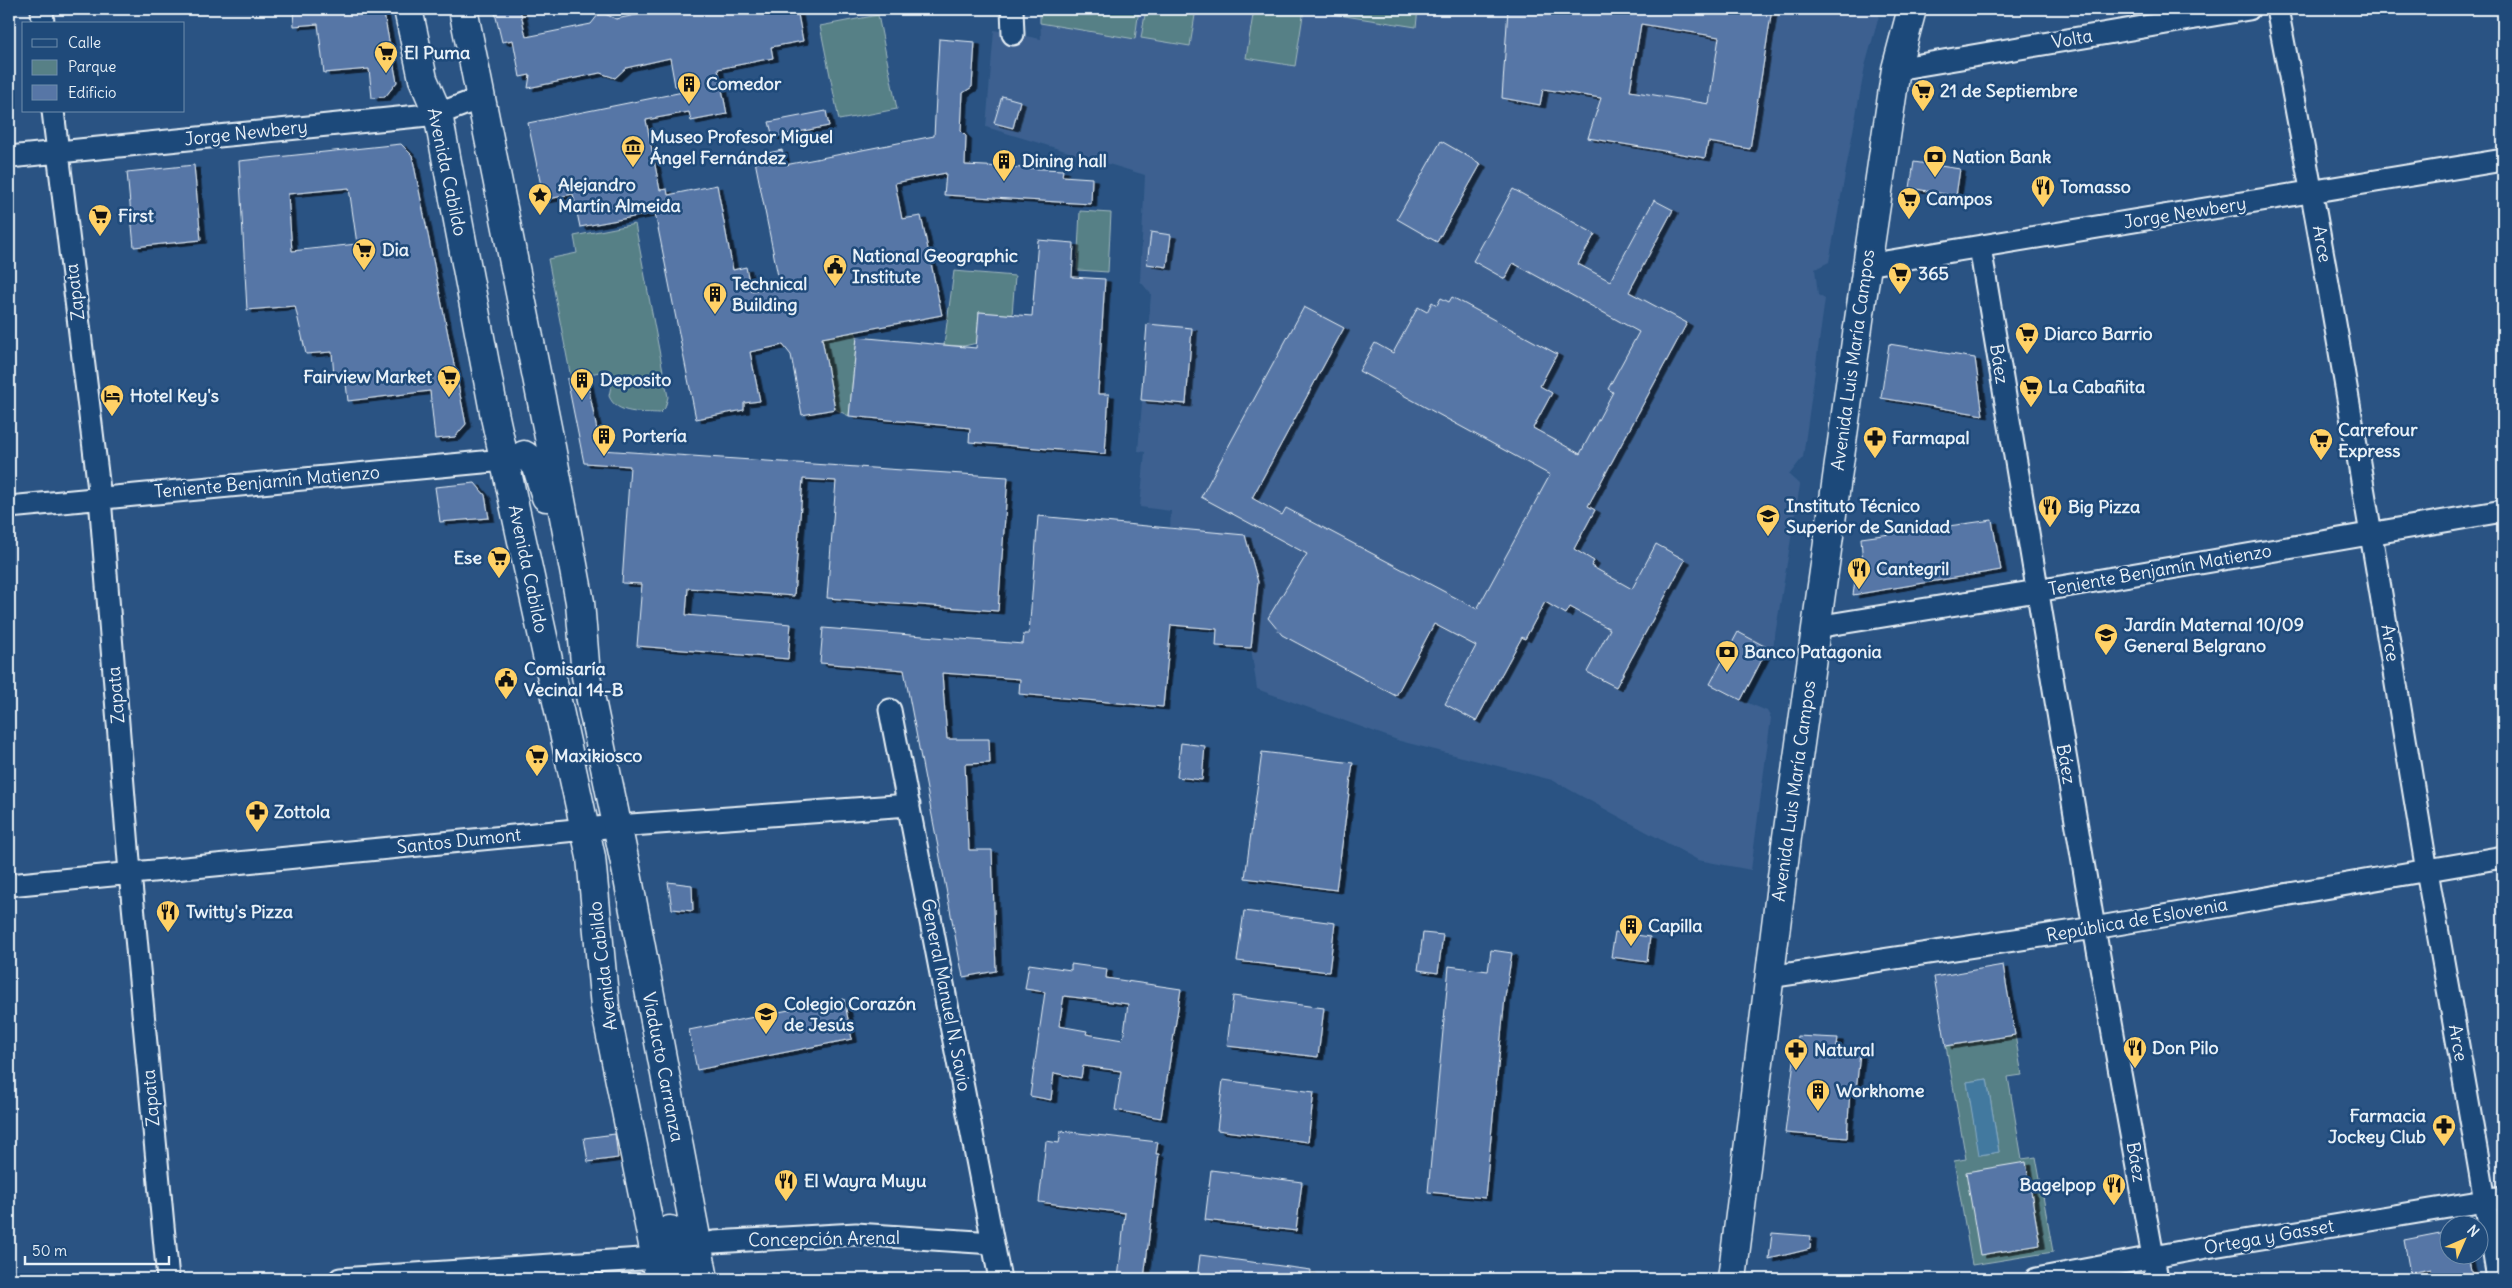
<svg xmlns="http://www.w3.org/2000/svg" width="2512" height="1288" font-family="Delius,sans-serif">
<defs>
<filter id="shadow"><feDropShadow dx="5.5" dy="3" stdDeviation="0" flood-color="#0009"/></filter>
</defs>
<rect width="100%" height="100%" fill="#2a5383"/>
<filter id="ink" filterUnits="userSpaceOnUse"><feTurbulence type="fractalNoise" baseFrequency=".02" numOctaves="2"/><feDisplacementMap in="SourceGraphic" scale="10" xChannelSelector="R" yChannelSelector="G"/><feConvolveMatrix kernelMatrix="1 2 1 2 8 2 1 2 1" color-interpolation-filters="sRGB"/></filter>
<g filter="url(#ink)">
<!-- built -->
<path fill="#3c6190" d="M1040 9H1881L1865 66 1829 262 1815 269 1818 295 1825 299 1803 457 1789 475 1800 485 1773 647 1768 648 1741 700 1767 711 1771 718 1751 870 1698 860 1552 780 1400 741 1257 689 1251 648 1258 582 1245 535 1170 528 1171 511 1140 507 1145 452 1138 451 1151 294 1140 281 1145 175 986 127 994 30 1041 39Z"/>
<!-- green -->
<path fill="#578086" stroke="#a0b8bf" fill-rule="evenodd" d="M1040 9H1139L1135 39 1040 23Z
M1146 9H1196L1190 46 1141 38Z
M1254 9H1304L1295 66 1246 58Z
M1333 9H1418L1416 27 1332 14Z
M878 15 897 109 839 120 820 26Z
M1080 211 1111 213 1108 272 1077 270Z
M635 224 668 397 665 408 660 413C643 412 616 415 609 396L611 386 609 370 571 378 548 259 577 253 574 236Z
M954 271 1015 276 1012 315 979 312 977 343 964 346 944 345Z
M855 331 857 336 849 416 835 409 789 344Z
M2015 1035 2022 1075 2008 1077 2022 1159 2036 1157 2053 1252 1972 1265 1954 1161 1966 1159 1946 1046ZM1987 1079 1999 1152 1980 1155 1967 1082Z"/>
<!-- water -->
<path fill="#42799f" stroke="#84a9c3" d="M1987 1079 1999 1152 1979 1155 1967 1082Z"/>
<!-- building -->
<path fill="#5776a6" stroke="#e8f1f8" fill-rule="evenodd" filter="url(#shadow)" d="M293 9H383L397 82 385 97 372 98 369 69 324 73 318 24 294 26Z
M494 9H520L526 37 591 24 598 15 603 13 616 19 665 9H797L803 41 771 47 773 58 718 69 727 114 691 121 689 112 646 120 660 190 667 189 668 195 717 185 733 270 746 267 751 291 780 286 754 156 782 150 785 165 934 136 939 39 975 42 972 87 963 93 961 131 966 136 965 165 1063 170 1062 176 1092 178 1091 204 944 195 946 173 895 183 902 219 921 216 942 315 822 338 835 409 802 415 791 355 783 345 750 352 760 401 744 403V410L696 419 655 213 580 227 573 194 544 200 528 123 698 89 675 86 670 58 626 68 615 78 600 73 528 88 530 75 520 77 513 40 502 42Z
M1508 9H1772L1750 149 1708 142 1705 158 1588 138 1601 98 1543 89 1540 105 1502 98ZM1641 24 1719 37 1709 104 1630 91Z
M1002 96 1020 101 1013 128 994 123Z
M826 111 829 126 773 137 769 122Z
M1441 141 1481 164 1437 242 1397 219Z
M401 144 412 155 466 424 455 437 435 439 430 391 348 401 345 375 334 376 332 352 306 354 295 306 247 310 239 161ZM349 188 357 244 292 251 288 194Z
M1914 162 1960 169 1956 196 1910 188Z
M194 165 201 240 134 247 127 172Z
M1513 189 1595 234 1578 264 1610 281 1654 200 1673 210 1629 292 1687 323 1588 506 1595 510 1574 549 1594 561 1591 566 1632 589 1656 544 1685 560 1616 687 1587 672 1610 629 1570 607 1566 614 1545 602 1525 639 1522 637 1476 721 1445 704 1476 646 1434 624 1396 696 1282 635 1268 618 1307 554 1201 497 1304 307 1344 328 1252 498 1282 515 1286 508 1477 609 1550 475 1359 371 1375 343 1393 353 1418 307 1427 312 1432 302 1437 305 1441 298 1449 302 1452 297 1557 354 1540 386 1552 393 1533 428 1580 454 1613 392 1608 389 1639 332 1513 263 1505 279 1473 261Z
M1151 232 1171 235 1167 267 1147 264Z
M1038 240 1074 243 1072 277 1105 279 1098 394H1109L1105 454 969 442 970 428 849 416 857 337 976 348 979 312 1032 316Z
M1147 324 1192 328 1186 404 1141 400Z
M1889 344 1975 358 1983 415 1881 398Z
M586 375 601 450 1008 477 998 611 827 598 836 481 803 479 794 596 688 588 686 615 791 624 788 659 637 646 642 584 622 583 630 466 584 463 567 379Z
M475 483 485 495 489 518 440 522 435 487Z
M1038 516 1245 535 1258 582 1251 648 1216 646 1217 629 1171 625 1163 707 1019 694 1020 679 942 673 947 739H989L990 763 965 764 969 850H992L996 971 963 977 904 670 820 663 823 628 1023 644 1024 634H1029Z
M1992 520 2001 570 1853 595 1857 565 1863 564 1861 538Z
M1738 632 1768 648 1741 700 1710 684Z
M1181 743 1205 746 1202 780 1177 777Z
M1262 752 1353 763 1336 890 1245 878Z
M668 882 692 885 693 911 672 909Z
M1244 911 1335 923 1329 972 1237 961Z
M1615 932 1650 937 1647 962 1611 957Z
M1423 933 1443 935 1438 973 1418 970Z
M1491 950 1512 953 1505 997 1485 1198 1428 1192 1449 966 1488 971Z
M1029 964 1071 970V964L1107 969 1106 978 1181 989 1161 1118 1115 1110 1121 1071 1083 1066 1081 1078 1054 1073 1051 1100 1030 1096 1045 992 1025 989ZM1064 996 1128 1004 1123 1040 1086 1034 1087 1031 1059 1026Z
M2003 965 2015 1035 1946 1046 1934 977Z
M1233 996 1324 1008 1318 1057 1227 1046Z
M844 999 852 1039 697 1070 689 1030Z
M1797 1036 1838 1038 1836 1052 1860 1053 1856 1091 1850 1090 1847 1138 1785 1133Z
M1223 1080 1314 1092 1308 1142 1217 1130Z
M1061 1131 1158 1142 1156 1154H1159L1144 1279H1118L1125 1213 1039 1202 1046 1141 1059 1143Z
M615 1134 618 1158 588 1162 584 1138Z
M2026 1162 2040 1245 1980 1255 1966 1172Z
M1211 1170 1302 1182 1296 1231 1205 1220Z
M2450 1231V1256H2468L2473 1279H2433L2431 1269 2410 1273 2404 1240Z
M1772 1233 1811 1236 1810 1249 1769 1259Z
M1200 1255 1311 1270 1310 1279H1197Z"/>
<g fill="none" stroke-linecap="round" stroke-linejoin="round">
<!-- street casing -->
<g stroke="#e8f1f8" stroke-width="25">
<path id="street" d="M42 9 43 24
M1012 9 1013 34
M2277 9C2333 295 2379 583 2427 871 2451 1007 2476 1143 2498 1279
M1896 69 2249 9
M53 111 100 498 130 873 168 1279
M9 157 438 114 481 98
M1980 247 2094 928 2157 1279
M1867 265 2503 160
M9 507 504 460 518 456
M1816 627 2037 591 2503 511
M890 710 1000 1279
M9 885 617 826 909 805
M1770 977 2094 928 2503 857
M714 1242 856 1234 993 1243
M340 1279 656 1258
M2036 1279 2207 1247 2503 1198"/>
</g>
<!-- secondary casing -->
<g stroke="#e8f1f8" stroke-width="31">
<path id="secondary" d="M408 9 423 79 438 114 495 417 591 857 605 1007 660 1279
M463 9 551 447 580 602 586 676 625 863 704 1279
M524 455 536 464 546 497
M670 1230 680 1279
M1732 1279 1787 837 1859 320 1896 69 1912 9"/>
</g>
<!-- street -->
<use href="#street" stroke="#1f4a7a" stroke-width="21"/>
<!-- secondary -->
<use href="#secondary" stroke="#1f4a7a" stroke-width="28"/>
</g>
</g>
<!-- icons -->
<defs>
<g id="supermarket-pin" transform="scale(1.25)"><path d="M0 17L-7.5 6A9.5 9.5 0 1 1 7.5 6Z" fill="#ffd166" stroke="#1f4a7a"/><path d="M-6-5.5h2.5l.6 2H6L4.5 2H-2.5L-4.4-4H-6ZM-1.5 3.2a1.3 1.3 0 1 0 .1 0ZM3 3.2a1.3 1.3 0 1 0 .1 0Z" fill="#111"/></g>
<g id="building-pin" transform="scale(1.25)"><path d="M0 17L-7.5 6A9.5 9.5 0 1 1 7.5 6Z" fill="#ffd166" stroke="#1f4a7a"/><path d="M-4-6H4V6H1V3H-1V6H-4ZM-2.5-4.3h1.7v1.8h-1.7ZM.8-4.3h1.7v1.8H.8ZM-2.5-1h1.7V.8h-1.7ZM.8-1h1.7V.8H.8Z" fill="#111"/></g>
<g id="museum-pin" transform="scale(1.25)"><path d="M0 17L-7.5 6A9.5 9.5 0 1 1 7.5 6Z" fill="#ffd166" stroke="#1f4a7a"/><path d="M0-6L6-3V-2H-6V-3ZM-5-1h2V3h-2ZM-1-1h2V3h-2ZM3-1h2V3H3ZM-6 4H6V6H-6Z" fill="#111"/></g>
<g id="bank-pin" transform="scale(1.25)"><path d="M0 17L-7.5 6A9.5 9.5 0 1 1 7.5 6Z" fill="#ffd166" stroke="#1f4a7a"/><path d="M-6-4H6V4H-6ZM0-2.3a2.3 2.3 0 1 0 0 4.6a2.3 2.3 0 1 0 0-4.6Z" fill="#111"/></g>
<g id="restaurant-pin" transform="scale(1.25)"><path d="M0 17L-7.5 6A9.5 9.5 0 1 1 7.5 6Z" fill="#ffd166" stroke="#1f4a7a"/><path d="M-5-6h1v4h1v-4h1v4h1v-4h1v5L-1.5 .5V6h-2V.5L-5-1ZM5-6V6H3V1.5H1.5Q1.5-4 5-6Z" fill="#111"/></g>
<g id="sight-pin" transform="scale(1.25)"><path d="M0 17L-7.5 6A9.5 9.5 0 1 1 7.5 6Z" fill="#ffd166" stroke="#1f4a7a"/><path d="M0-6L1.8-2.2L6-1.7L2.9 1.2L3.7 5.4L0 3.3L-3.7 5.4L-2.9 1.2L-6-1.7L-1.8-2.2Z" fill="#111"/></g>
<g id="civic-pin" transform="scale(1.25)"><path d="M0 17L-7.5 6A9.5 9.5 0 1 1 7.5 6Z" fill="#ffd166" stroke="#1f4a7a"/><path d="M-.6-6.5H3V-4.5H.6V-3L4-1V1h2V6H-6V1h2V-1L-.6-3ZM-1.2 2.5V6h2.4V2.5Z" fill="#111"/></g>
<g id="hotel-pin" transform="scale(1.25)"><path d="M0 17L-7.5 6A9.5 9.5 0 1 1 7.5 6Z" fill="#ffd166" stroke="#1f4a7a"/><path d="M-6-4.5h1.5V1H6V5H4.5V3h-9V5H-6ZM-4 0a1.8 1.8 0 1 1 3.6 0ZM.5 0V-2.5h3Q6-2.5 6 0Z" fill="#111"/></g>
<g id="pharmacy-pin" transform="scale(1.25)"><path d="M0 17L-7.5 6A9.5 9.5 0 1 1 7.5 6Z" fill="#ffd166" stroke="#1f4a7a"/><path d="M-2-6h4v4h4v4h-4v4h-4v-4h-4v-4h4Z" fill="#111"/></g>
<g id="university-pin" transform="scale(1.25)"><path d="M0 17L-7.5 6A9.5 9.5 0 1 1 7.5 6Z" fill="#ffd166" stroke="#1f4a7a"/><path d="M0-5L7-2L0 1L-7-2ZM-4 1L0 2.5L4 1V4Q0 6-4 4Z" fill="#111"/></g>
<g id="school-pin" transform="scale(1.25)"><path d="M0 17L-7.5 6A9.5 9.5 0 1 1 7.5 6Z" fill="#ffd166" stroke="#1f4a7a"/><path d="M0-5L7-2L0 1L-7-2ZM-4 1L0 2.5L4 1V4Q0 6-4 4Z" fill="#111"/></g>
</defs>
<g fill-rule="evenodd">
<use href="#supermarket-pin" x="386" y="53"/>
<use href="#building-pin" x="689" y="84"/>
<use href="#supermarket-pin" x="1923" y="91"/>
<use href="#museum-pin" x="633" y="147"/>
<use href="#bank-pin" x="1935" y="157"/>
<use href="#building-pin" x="1004" y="161"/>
<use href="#restaurant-pin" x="2043" y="187"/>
<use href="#sight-pin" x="540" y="195"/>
<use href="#supermarket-pin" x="1909" y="199"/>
<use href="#supermarket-pin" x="100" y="216"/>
<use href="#supermarket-pin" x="364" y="250"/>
<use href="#civic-pin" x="835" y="266"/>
<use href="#supermarket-pin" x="1900" y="274"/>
<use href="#building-pin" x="715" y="294"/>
<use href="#supermarket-pin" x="2027" y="334"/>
<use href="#supermarket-pin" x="449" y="377"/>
<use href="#building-pin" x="582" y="380"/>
<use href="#supermarket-pin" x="2031" y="387"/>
<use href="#hotel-pin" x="112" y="396"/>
<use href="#building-pin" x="604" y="436"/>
<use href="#pharmacy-pin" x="1875" y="438"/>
<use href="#supermarket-pin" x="2321" y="440"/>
<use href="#restaurant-pin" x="2050" y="507"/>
<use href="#university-pin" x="1768" y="516"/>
<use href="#supermarket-pin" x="499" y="558"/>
<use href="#restaurant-pin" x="1859" y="569"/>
<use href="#school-pin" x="2106" y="635"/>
<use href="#bank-pin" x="1727" y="652"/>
<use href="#civic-pin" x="506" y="679"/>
<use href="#supermarket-pin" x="537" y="756"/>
<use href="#pharmacy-pin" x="257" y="812"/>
<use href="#restaurant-pin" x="168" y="912"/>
<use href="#building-pin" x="1631" y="926"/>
<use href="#school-pin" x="766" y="1014"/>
<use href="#restaurant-pin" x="2135" y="1048"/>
<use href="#pharmacy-pin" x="1796" y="1050"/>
<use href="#building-pin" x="1818" y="1091"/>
<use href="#pharmacy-pin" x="2444" y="1126"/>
<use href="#restaurant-pin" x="786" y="1181"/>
<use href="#restaurant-pin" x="2114" y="1185"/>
</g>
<g text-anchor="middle" stroke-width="5" stroke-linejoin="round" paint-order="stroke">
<!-- street labels -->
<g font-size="18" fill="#e8f1f8" stroke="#1f4a7a">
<text transform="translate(2072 39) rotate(-10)" y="6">Volta</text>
<text transform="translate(246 133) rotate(-6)" y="6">Jorge Newbery</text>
<text transform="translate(447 172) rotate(78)" y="6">Avenida Cabildo</text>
<text transform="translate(2185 213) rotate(-9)" y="6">Jorge Newbery</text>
<text transform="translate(2322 244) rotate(80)" y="6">Arce</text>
<text transform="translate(75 292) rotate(-97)" y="6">Zapata</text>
<text transform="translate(1853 360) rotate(-82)" y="6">Avenida Luis María Campos</text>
<text transform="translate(1999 364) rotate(81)" y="6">Báez</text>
<text transform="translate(267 482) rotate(-5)" y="6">Teniente Benjamín Matienzo</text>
<text transform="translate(528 569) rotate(78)" y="6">Avenida Cabildo</text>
<text transform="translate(2160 570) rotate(-10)" y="6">Teniente Benjamín Matienzo</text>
<text transform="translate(2390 643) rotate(81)" y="6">Arce</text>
<text transform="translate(116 695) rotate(-95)" y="6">Zapata</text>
<text transform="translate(2066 764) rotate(80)" y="6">Báez</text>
<text transform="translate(1794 791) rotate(-82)" y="6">Avenida Luis María Campos</text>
<text transform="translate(459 841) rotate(-6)" y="6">Santos Dumont</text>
<text transform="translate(2137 920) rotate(-10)" y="6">República de Eslovenia</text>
<text transform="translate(603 966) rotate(-97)" y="6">Avenida Cabildo</text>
<text transform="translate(946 995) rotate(79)" y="6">General Manuel N. Savio</text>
<text transform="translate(2458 1043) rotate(80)" y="6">Arce</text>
<text transform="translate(663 1067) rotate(79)" y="6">Viaducto Carranza</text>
<text transform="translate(151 1098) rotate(-95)" y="6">Zapata</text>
<text transform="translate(2136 1162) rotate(80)" y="6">Báez</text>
<text transform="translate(2269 1237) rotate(-10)" y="6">Ortega y Gasset</text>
<text transform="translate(824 1239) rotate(-1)" y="6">Concepción Arenal</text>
</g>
<!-- poi labels -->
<g font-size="18" font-weight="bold" fill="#e8f1f8" stroke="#1f4a7a" text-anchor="start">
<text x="404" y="59">El Puma</text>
<text x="706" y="90">Comedor</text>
<text x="1940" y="97">21 de Septiembre</text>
<text x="650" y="143">Museo Profesor Miguel<tspan x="650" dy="21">Ángel Fernández</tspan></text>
<text x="1952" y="163">Nation Bank</text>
<text x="1022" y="167">Dining hall</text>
<text x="558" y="191">Alejandro<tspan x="558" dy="21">Martín Almeida</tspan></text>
<text x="2060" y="193">Tomasso</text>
<text x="1926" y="205">Campos</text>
<text x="118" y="222">First</text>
<text x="382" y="256">Dia</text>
<text x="852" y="262">National Geographic<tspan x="852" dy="21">Institute</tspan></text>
<text x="1918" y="280">365</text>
<text x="732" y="290">Technical<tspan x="732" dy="21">Building</tspan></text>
<text x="2044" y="340">Diarco Barrio</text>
<text x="432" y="383" text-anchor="end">Fairview Market</text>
<text x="600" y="386">Deposito</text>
<text x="2048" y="393">La Cabañita</text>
<text x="130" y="402">Hotel Key's</text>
<text x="2338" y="436">Carrefour<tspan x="2338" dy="21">Express</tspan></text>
<text x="622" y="442">Portería</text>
<text x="1892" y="444">Farmapal</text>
<text x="1786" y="512">Instituto Técnico<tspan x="1786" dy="21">Superior de Sanidad</tspan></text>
<text x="2068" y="513">Big Pizza</text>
<text x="482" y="564" text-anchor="end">Ese</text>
<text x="1876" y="575">Cantegril</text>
<text x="2124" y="631">Jardín Maternal 10/09<tspan x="2124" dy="21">General Belgrano</tspan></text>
<text x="1744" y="658">Banco Patagonia</text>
<text x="524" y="675">Comisaría<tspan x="524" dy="21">Vecinal 14-B</tspan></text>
<text x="554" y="762">Maxikiosco</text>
<text x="274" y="818">Zottola</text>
<text x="186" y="918">Twitty's Pizza</text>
<text x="1648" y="932">Capilla</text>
<text x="784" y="1010">Colegio Corazón<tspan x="784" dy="21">de Jesús</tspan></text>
<text x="2152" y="1054">Don Pilo</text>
<text x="1814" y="1056">Natural</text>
<text x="1836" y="1097">Workhome</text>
<text x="2426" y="1122" text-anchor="end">Farmacia<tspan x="2426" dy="21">Jockey Club</tspan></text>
<text x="804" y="1187">El Wayra Muyu</text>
<text x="2096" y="1191" text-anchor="end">Bagelpop</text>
</g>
</g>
<!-- margin -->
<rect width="2512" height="1288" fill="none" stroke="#1f4a7a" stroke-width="30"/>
<rect x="15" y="15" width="2482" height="1258" fill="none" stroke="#e8f1f8" stroke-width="2" filter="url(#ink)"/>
<!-- legend -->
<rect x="22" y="22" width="162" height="90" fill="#1f4a7a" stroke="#6f8dac"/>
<rect x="32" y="39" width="25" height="8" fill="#1f4a7a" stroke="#6f8dac"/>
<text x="68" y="48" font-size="15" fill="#e8f1f8">Calle</text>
<rect x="32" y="60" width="25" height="15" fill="#578086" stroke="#6f8dac"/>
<text x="68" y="72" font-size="15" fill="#e8f1f8">Parque</text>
<rect x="32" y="85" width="25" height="15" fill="#5776a6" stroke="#6f8dac"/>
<text x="68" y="98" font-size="15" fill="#e8f1f8">Edificio</text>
<!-- north arrow -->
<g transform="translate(2464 1240) rotate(45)"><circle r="24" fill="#1f4a7a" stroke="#6f8dac"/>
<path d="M0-4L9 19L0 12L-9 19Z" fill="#ffd166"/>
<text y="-8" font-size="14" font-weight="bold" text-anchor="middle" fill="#e8f1f8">N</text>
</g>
<!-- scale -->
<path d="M25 1256v8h144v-8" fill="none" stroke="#e8f1f8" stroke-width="2.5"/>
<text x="32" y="1256" font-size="15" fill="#e8f1f8" stroke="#1f4a7a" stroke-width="4" paint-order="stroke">50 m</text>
</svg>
